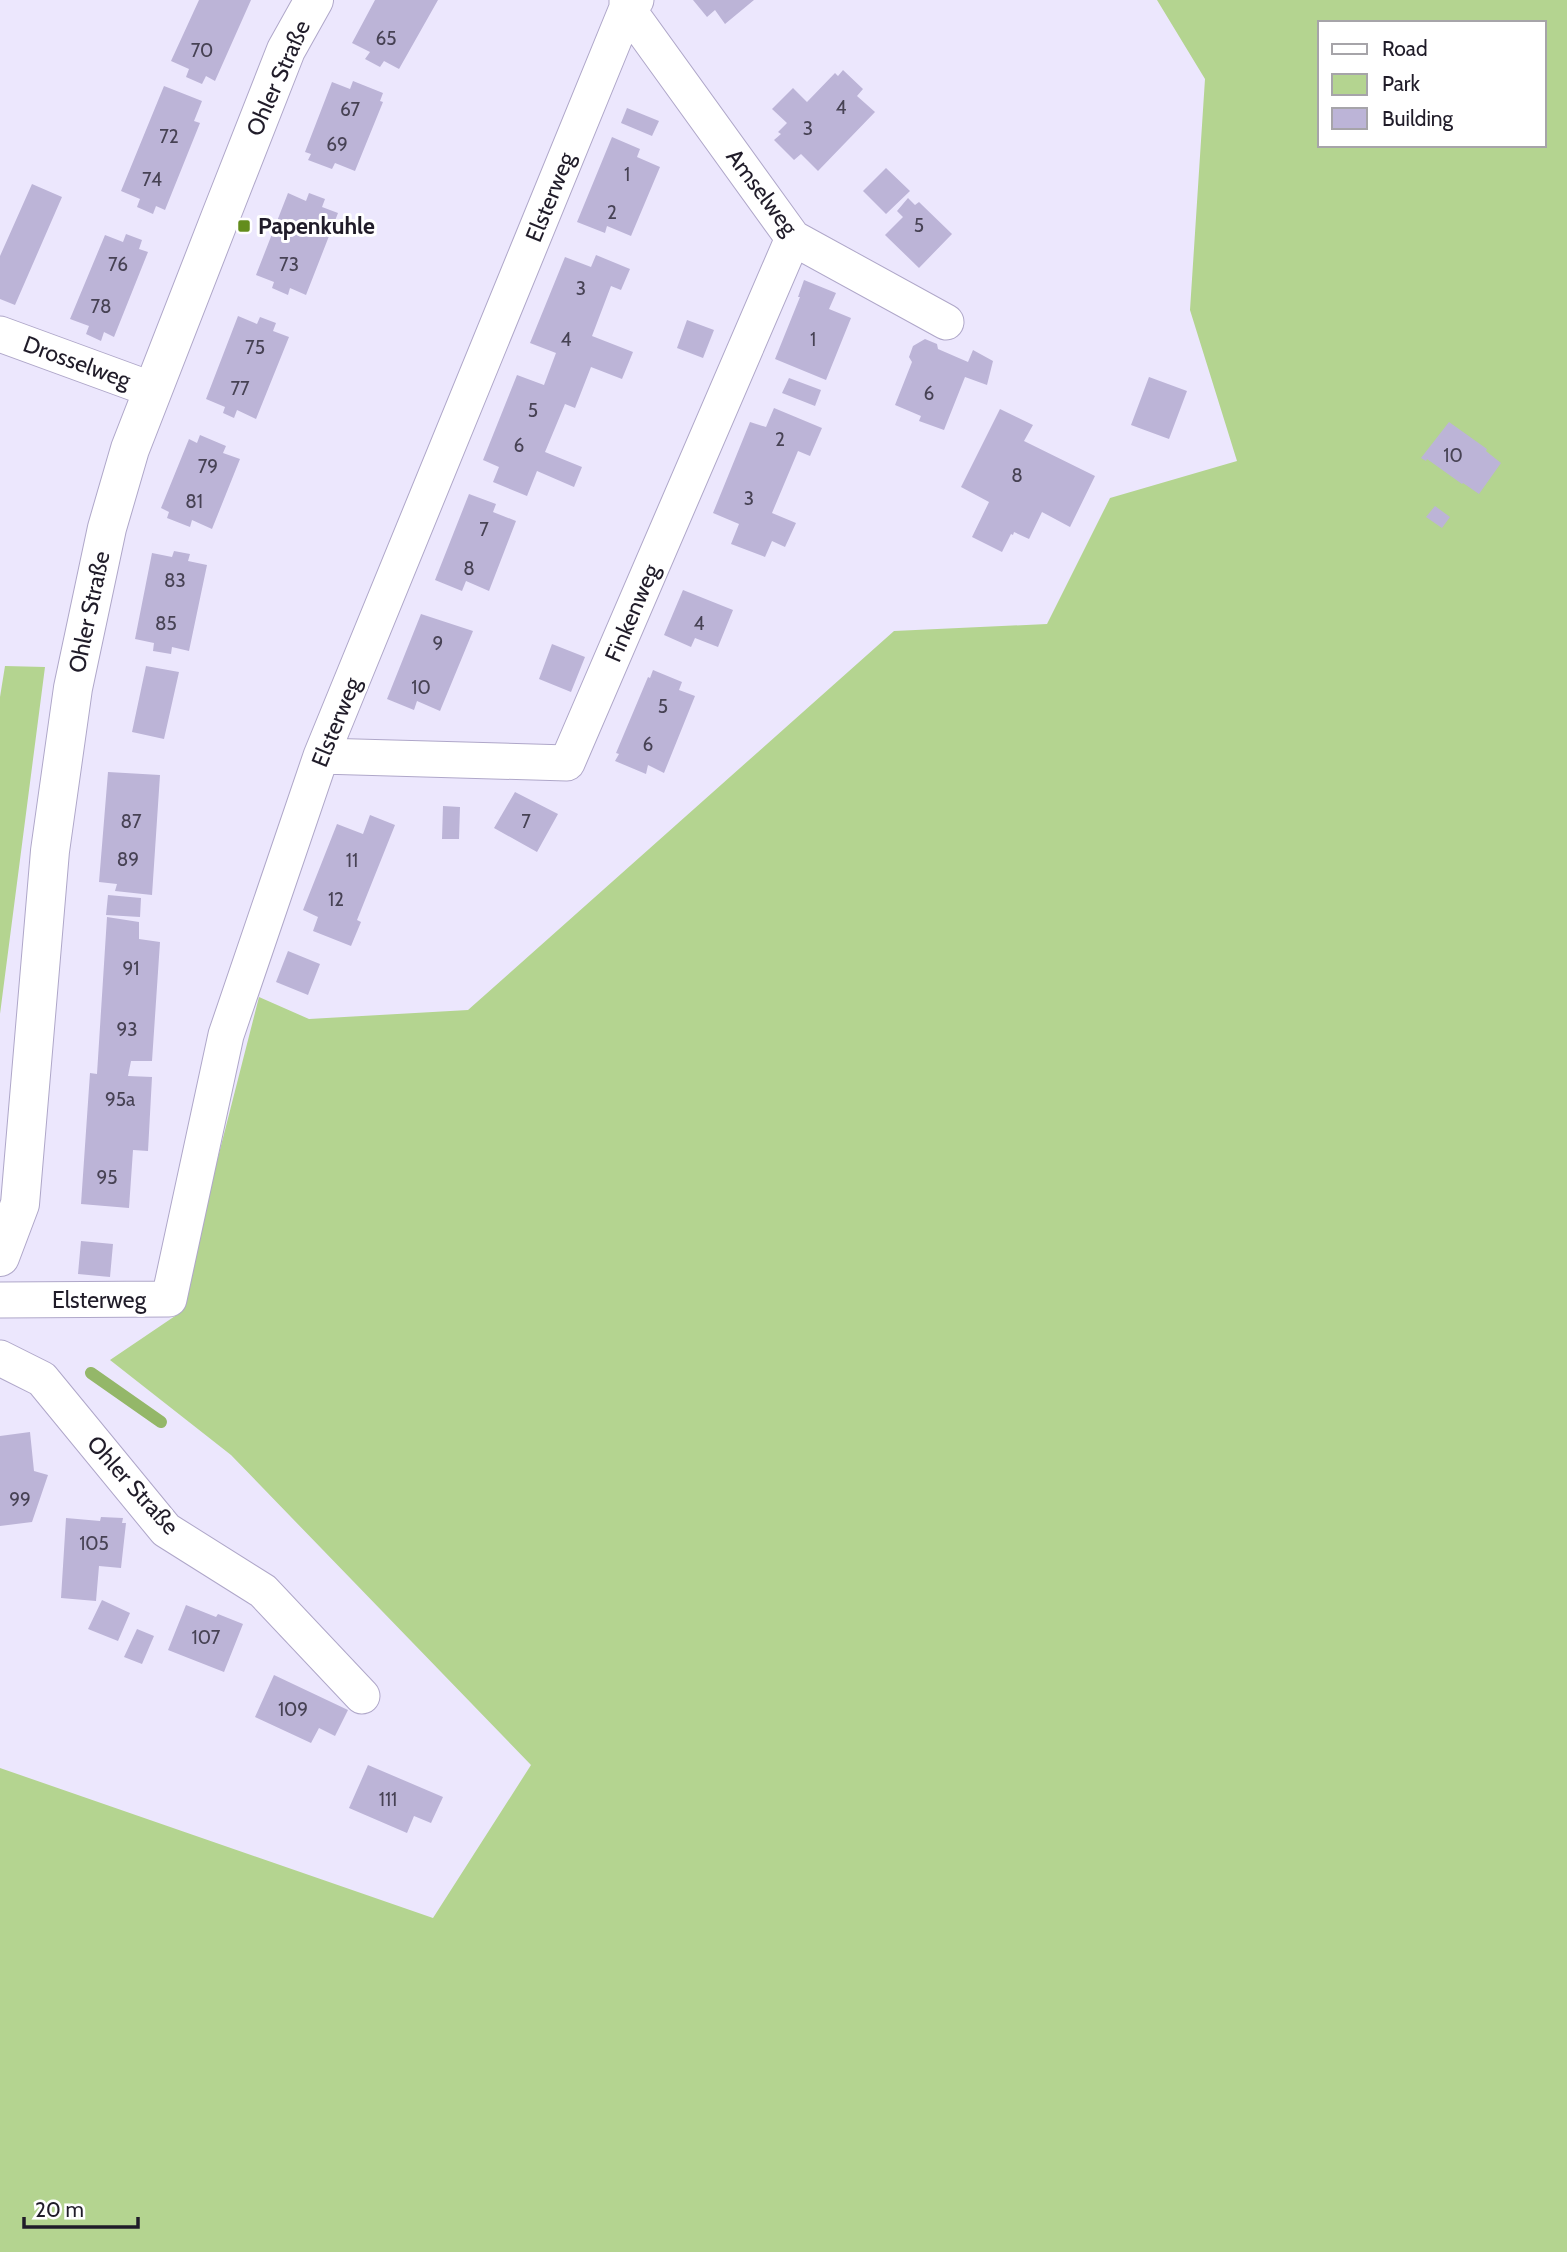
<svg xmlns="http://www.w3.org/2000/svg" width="1567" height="2252" font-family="Cabin,sans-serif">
<rect width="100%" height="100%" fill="#ece7fd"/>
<!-- green -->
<path fill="#b4d490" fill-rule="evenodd" d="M1157 0H1567V2252H0V1768L433 1918 531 1765 231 1455 110 1360 178 1314 259 997 309 1019 468 1010 894 631 1047 624 1110 498 1237 461 1190 310 1205 79ZM1320 23H1544V145H1320Z
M5 666 45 667 0 1014V697Z"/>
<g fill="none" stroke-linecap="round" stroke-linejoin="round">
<!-- stream -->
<path stroke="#94b769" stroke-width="12" d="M91 1373 161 1422"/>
</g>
<!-- building -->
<path fill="#bcb4d7" d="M199 0H251L215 81 206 76 202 84 186 77 189 69 171 61Z
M375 0H438L399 69 384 61 380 67 365 59 370 52 352 43Z
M693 0H754L725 24 715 10 707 17Z
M843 70 863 89 857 96 875 112 818 171 801 154 794 160 774 140 781 134 778 132 787 123 772 109 793 88 807 102 835 73 838 76Z
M353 81 383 93 380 101 383 102 355 171 335 163 332 169 308 160 311 154 305 152 332 82 350 89Z
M164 86 202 101 194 121 200 123 165 210 156 206 153 214 137 207 140 199 121 191Z
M627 108 659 121 652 136 621 123Z
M612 137 640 149 637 157 660 167 631 236 607 226 605 233 577 222Z
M886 168 910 191 886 214 863 191Z
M32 184 62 197 15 305 0 299V256Z
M288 193 306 201 309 193 325 199 322 207 338 213 306 295 290 288 288 295 272 288 274 282 256 275Z
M908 198 915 205 919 202 952 234 919 268 885 235 903 217 897 211Z
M126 234 142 240 139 249 148 252 114 337 104 332 101 341 86 334 89 326 70 319 105 235 123 242Z
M596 255 630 269 621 290 611 286 592 336 633 352 622 379 591 367 575 408 565 404 545 452 582 467 574 487 537 471 527 496 493 482 499 467 483 460 517 375 544 385 556 353 530 343 565 257 591 267Z
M804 280 836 293 829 309 851 318 826 380 775 359 800 297H798Z
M238 316 257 324 260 317 276 323 273 331 289 337 256 419 237 410 234 418 223 413 225 407 206 399Z
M687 320 714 330 703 358 677 348Z
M925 339 937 344 938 349 968 362 973 350 993 361 987 385 965 377 944 430 919 421 921 416 895 405 912 362 909 357 913 346Z
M1149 377 1187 391 1169 439 1131 425Z
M789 378 821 390 815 406 782 393Z
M774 408 822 428 810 456 798 451 772 513 796 523 785 547 772 541 765 557 731 544 739 524 713 513 750 422 766 427Z
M1000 409 1033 425 1024 441 1095 476 1070 527 1042 512 1029 539 1014 532 1013 535 1011 534 1002 552 972 537 989 502 961 487Z
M1449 422 1487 449 1486 451 1501 463 1479 494 1463 483 1462 484 1427 459 1426 461 1421 458Z
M200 435 226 446 223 453 240 459 212 529 192 520 190 527 167 518 169 512 161 508 189 439 197 443Z
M469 494 496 504 493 512 516 521 489 591 466 581 462 591 435 580Z
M1435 506 1450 517 1442 528 1426 517Z
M174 551 190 554 188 561 207 565 189 651 172 647 171 654 153 651 154 643 135 639 152 553 172 557Z
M683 590 733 610 718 647 695 638 691 647 664 635Z
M421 614 473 631 440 711 417 701 414 710 387 699Z
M552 644 585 657 571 692 539 679Z
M146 666 179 672 164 739 132 732Z
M653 670 682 682 679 690 695 696 664 773 648 765 646 774 615 761 619 754 616 753 648 677 650 678Z
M108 772 160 775 152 895 115 891 117 884 99 882Z
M515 792 558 814 537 852 494 828Z
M443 806 460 807 459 839H442Z
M370 815 395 825 357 920 361 922 351 946 313 931 318 917 303 910 337 824 363 834Z
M108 895 141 898 140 917 106 915Z
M107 917 139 922V939L160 942 152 1061H131L128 1076 152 1077 148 1151 133 1150 129 1208 81 1204 90 1073 97 1074Z
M288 951 320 964 308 995 276 982Z
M81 1241 113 1244 110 1277 78 1274Z
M30 1432 34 1471 48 1475 32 1522 0 1526V1436Z
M101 1517 123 1518 122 1523H126L121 1568 99 1566 96 1601 61 1598 66 1518 100 1521Z
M102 1600 130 1613 118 1641 88 1629Z
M186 1605 216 1617 218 1614 243 1624 224 1672 168 1650Z
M137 1629 154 1636 142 1664 124 1657Z
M274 1675 348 1710 335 1736 319 1728 311 1743 255 1717Z
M368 1765 443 1797 431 1823 414 1816 407 1833 349 1808Z"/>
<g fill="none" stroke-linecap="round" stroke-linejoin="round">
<!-- street casing -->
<g stroke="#afa7c9" stroke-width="37">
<path id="street" d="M627 0V8L793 238 946 322
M0 334 153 390
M321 756 567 763 793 238
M0 1300 169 1299 226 1035 321 756 627 8 636 0
M0 1358 42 1379 166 1530 263 1591 362 1696"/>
</g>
<!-- secondary casing -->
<g stroke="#afa7c9" stroke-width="40">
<path id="secondary" d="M0 1257 20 1204 50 851 73 688 107 528 130 449 220 218 286 50 314 0"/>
</g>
<!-- street -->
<use href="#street" stroke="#fff" stroke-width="35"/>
<!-- secondary -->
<use href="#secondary" stroke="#fff" stroke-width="38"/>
</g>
<!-- markers -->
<rect fill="#638d1c" stroke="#fff" stroke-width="2.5" x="237" y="219" width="14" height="14" rx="3.5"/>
<g text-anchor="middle" stroke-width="6" stroke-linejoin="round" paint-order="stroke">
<!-- number labels -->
<g font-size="19" fill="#474254">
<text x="386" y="45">65</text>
<text x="202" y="57">70</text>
<text x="841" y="114">4</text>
<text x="350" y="116">67</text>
<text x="808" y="135">3</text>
<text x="169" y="143">72</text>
<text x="337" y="151">69</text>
<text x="627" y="181">1</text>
<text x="152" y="186">74</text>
<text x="612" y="219">2</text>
<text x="919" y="232">5</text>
<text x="118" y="271">76</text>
<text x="289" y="271">73</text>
<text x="581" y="295">3</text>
<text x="101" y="313">78</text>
<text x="566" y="346">4</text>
<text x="813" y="346">1</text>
<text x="255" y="354">75</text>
<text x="240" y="395">77</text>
<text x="929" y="400">6</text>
<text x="533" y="417">5</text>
<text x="780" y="446">2</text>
<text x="519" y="452">6</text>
<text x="1453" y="462">10</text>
<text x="208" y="473">79</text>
<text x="1017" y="482">8</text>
<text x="749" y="505">3</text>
<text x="194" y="508">81</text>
<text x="484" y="536">7</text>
<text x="469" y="575">8</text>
<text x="175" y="587">83</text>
<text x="166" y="630">85</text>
<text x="699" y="630">4</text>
<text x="438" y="650">9</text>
<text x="421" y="694">10</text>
<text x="663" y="713">5</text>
<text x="648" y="751">6</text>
<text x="131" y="828">87</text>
<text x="526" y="828">7</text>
<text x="128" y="866">89</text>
<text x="352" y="867">11</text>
<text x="336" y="906">12</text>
<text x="131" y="975">91</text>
<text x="127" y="1036">93</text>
<text x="120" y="1106">95a</text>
<text x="107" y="1184">95</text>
<text x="20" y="1506">99</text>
<text x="94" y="1550">105</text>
<text x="206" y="1644">107</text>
<text x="293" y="1716">109</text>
<text x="388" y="1806">111</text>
</g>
<!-- street labels -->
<g font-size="23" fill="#201c29" stroke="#fff">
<text transform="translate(278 78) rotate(-66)" y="8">Ohler Straße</text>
<text transform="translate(762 192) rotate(53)" y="8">Amselweg</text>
<text transform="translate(550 197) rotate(-68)" y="8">Elsterweg</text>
<text transform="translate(77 362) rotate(20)" y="8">Drosselweg</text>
<text transform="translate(89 612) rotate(-78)" y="8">Ohler Straße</text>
<text transform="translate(632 613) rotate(-67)" y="8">Finkenweg</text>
<text transform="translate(336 722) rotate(-68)" y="8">Elsterweg</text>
<text x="99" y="1308">Elsterweg</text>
<text transform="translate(133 1485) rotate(48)" y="8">Ohler Straße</text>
</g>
<!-- poi labels -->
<g font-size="23" font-weight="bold" fill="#201c29" stroke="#fff" text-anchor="start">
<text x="258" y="234">Papenkuhle</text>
</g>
</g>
<!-- legend -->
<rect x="1318" y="21" width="228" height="126" fill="#ffffff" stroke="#a6a4a9" stroke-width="2"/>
<rect x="1332" y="44" width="35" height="10" fill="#ffffff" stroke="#a6a4a9" stroke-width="2"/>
<text x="1382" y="56" font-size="21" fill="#201c29">Road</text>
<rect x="1332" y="74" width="35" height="21" fill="#b4d490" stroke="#a6a4a9" stroke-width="2"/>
<text x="1382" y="91" font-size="21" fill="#201c29">Park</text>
<rect x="1332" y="108" width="35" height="21" fill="#bcb4d7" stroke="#a6a4a9" stroke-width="2"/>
<text x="1382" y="126" font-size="21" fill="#201c29">Building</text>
<!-- scale -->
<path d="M24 2217v10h114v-10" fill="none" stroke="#201c29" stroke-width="3.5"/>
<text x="35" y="2217" font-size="21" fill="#201c29" stroke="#ffffff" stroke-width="5" paint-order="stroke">20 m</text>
</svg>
